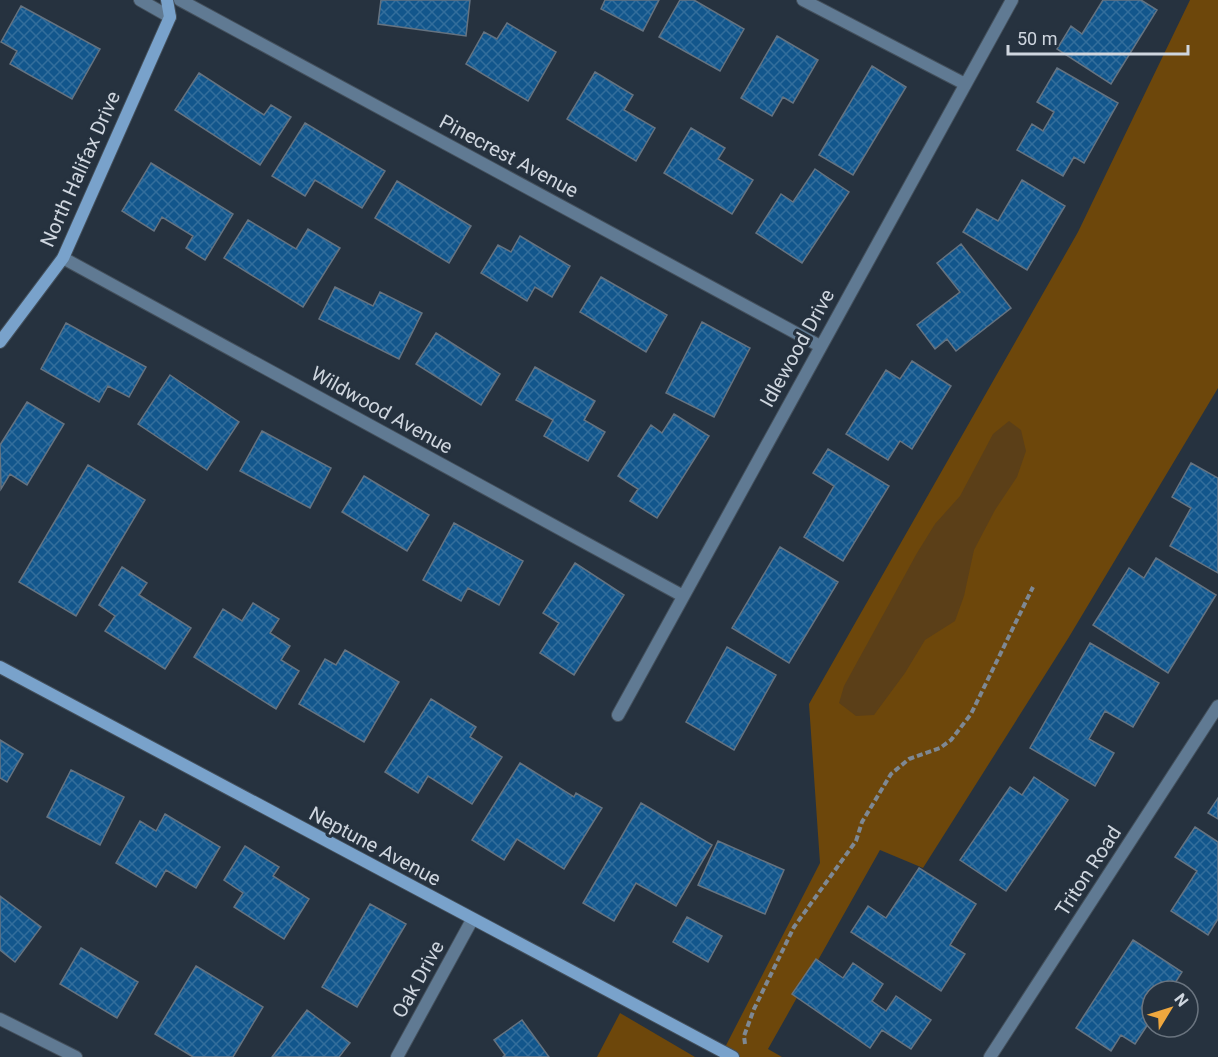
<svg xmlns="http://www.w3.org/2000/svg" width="1218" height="1057" font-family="Roboto,sans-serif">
<defs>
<pattern id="building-cross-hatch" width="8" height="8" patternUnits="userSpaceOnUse" patternTransform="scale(1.5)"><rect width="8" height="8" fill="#12568c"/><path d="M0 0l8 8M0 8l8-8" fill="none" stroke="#336e9c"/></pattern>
</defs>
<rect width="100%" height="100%" fill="#26323f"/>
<!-- green -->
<path fill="#6d470b" d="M1190 0H1218V388L1069 637 923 868 880 850 768 1049 782 1057H720L820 863 809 704 1078 232Z
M620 1013 695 1057H597Z"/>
<!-- water -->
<path fill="#5b3f18" d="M1009 421 1021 430 1026 451 1017 477 995 510 974 550 964 596 955 621 925 640 905 673 874 715 856 716 839 703 844 686 917 553 935 524 960 496 993 434Z"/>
<!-- building -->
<path fill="url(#building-cross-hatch)" stroke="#657381" stroke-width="1.5" d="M381 0H470L466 36 378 24Z
M605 0H659L643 31 601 9Z
M680 0H694L744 29 720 71 659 37Z
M1103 0H1141L1157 10 1111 84 1057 49 1071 26 1082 34Z
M21 6 100 49 72 99 10 64 17 51 1 42Z
M507 23 556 52 528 101 466 64 484 32 497 39Z
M777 36 818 60 793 103 783 97 772 116 741 98Z
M872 66 906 87 853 175 819 155Z
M1057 68 1118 103 1084 163 1074 157 1063 176 1017 150 1032 124 1043 131 1054 112 1037 102Z
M595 72 633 95 624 110 655 128 636 161 567 119Z
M199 73 264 115 271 105 291 117 260 165 175 110Z
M305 123 385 171 362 208 315 180 305 196 272 176Z
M691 128 725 148 718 159 753 180 732 214 664 173Z
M151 163 233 214 205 260 186 248 193 236 162 217 154 231 122 211Z
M815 169 849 192 802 263 756 233 781 194 793 202Z
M1022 180 1065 206 1027 270 963 232 977 209 998 221Z
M397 181 471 226 449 263 375 218Z
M248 220 296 249 308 229 340 248 303 307 224 258Z
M520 236 570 266 552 297 535 287 527 301 481 273 498 245 511 252Z
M961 244 1011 308 956 351 947 339 935 349 917 325 960 292 937 263Z
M601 277 667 315 646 352 580 312Z
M335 287 373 306 380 292 422 313 399 359 319 319Z
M702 322 750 348 714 417 666 393Z
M66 323 146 367 129 397 108 386 99 402 41 369Z
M436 333 500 374 481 405 416 364Z
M912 361 951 386 912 449 900 441 888 460 846 434 886 370 900 379Z
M535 367 595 401 584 420 605 432 588 461 544 436 553 420 516 400Z
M170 375 239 422 207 470 138 424Z
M27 402 64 424 27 485 10 474 1 489 0 445Z
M674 414 709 436 657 518 630 501 638 489 618 476 651 425 662 433Z
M262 431 331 468 310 508 240 471Z
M828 449 889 486 843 561 804 537 834 486 813 473Z
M1191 463 1218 478V573L1170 546 1191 508 1172 497Z
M88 465 145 500 76 616 19 582Z
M364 476 429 515 407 551 342 512Z
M454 523 523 561 499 605 468 588 461 601 423 580Z
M780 547 838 582 789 663 732 628Z
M1156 558 1216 595 1168 673 1093 625 1129 568 1144 578Z
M575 563 624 595 574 675 540 653 559 623 543 613Z
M122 567 147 583 139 595 191 628 165 669 105 631 115 616 99 605Z
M253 603 279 619 270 633 290 646 281 660 299 671 276 709 194 657 223 609 242 621Z
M1090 643 1159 683 1133 727 1105 711 1089 739 1114 753 1095 786 1030 748Z
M727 647 776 675 734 750 686 722Z
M345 650 399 682 364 742 299 704 325 659 336 665Z
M431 699 476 727 470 737 502 757 472 804 428 776 418 793 385 772Z
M0 740 23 754 7 782 0 778Z
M520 763 574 797 576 793 602 808 564 869 517 839 504 860 472 840Z
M71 770 124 797 100 845 47 817Z
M1034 777 1068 800 1006 891 960 860 1010 787 1022 795Z
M1218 798V819L1208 813Z
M641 803 712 845 676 906 636 883 614 921 583 903Z
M165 814 220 847 196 888 166 870 156 887 116 863 140 821 156 831Z
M1195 827 1218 842V919L1208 935 1171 911 1197 871 1175 857Z
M718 841 784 870 765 914 698 885Z
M245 846 279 867 273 876 309 899 284 939 234 907 243 893 224 880Z
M919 868 976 904 950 945 965 954 941 991 851 932 868 906 886 918Z
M0 896 41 927 15 962 0 950Z
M370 904 406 924 357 1007 322 987Z
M687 917 722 936 708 962 673 942Z
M1133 940 1182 972 1170 991H1152V1018L1135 1044 1121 1035 1111 1051 1076 1028Z
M81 948 138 982 117 1018 60 984Z
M816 959 843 978 853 963 883 984 872 1001 886 1011 896 996 931 1020 911 1049 882 1030 870 1048 792 994Z
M196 966 263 1007 233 1057H193L155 1034Z
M307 1010 350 1043 339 1057H272Z
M522 1020 549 1057H503L505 1055 494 1040Z"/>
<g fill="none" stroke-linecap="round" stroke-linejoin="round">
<!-- street casing -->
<g stroke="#44505c" stroke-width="14">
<path id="street" d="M140 0 170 17
M180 0 820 346
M803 0 965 84
M63 258 683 596
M618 715 1012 0
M0 1019 76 1057
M397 1057 472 920
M990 1057 1218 706"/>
</g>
<!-- secondary casing -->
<g stroke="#44505c" stroke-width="14">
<path id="secondary" d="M0 342 63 258 170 17 167 0
M0 667 733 1057"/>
</g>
<!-- path -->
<path stroke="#7e8893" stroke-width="4" stroke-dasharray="6 3" stroke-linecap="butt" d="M745 1044 744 1036 754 1009 794 927 856 841 862 822 891 774 909 759 940 748 951 740 971 714 1033 587"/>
<!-- street -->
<use href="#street" stroke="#607a93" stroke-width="12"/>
<!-- secondary -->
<use href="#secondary" stroke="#79a2cb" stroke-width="12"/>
</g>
<g text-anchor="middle" stroke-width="6" stroke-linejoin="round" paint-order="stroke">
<!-- street labels -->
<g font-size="20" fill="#cfd6df" stroke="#26323f">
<text transform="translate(509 156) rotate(28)" y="7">Pinecrest Avenue</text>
<text transform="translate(80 169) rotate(-66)" y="7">North Halifax Drive</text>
<text transform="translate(797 348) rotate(-61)" y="7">Idlewood Drive</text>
<text transform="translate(382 410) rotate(29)" y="7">Wildwood Avenue</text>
<text transform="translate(375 846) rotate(28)" y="7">Neptune Avenue</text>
<text transform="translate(1088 871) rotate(-57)" y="7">Triton Road</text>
<text transform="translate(418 979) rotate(-61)" y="7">Oak Drive</text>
</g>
</g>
<!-- north arrow -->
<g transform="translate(1170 1009) rotate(52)"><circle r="28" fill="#26323f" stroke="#6a747f" stroke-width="1.5"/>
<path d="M0-4.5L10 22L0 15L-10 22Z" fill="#efa73e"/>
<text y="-9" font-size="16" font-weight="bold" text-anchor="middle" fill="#cfd6df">N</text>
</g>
<!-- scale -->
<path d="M1008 45v9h180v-9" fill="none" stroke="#cfd6df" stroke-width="3"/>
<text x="1017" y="45" font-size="18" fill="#cfd6df" stroke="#26323f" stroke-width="4.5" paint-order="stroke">50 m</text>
</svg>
